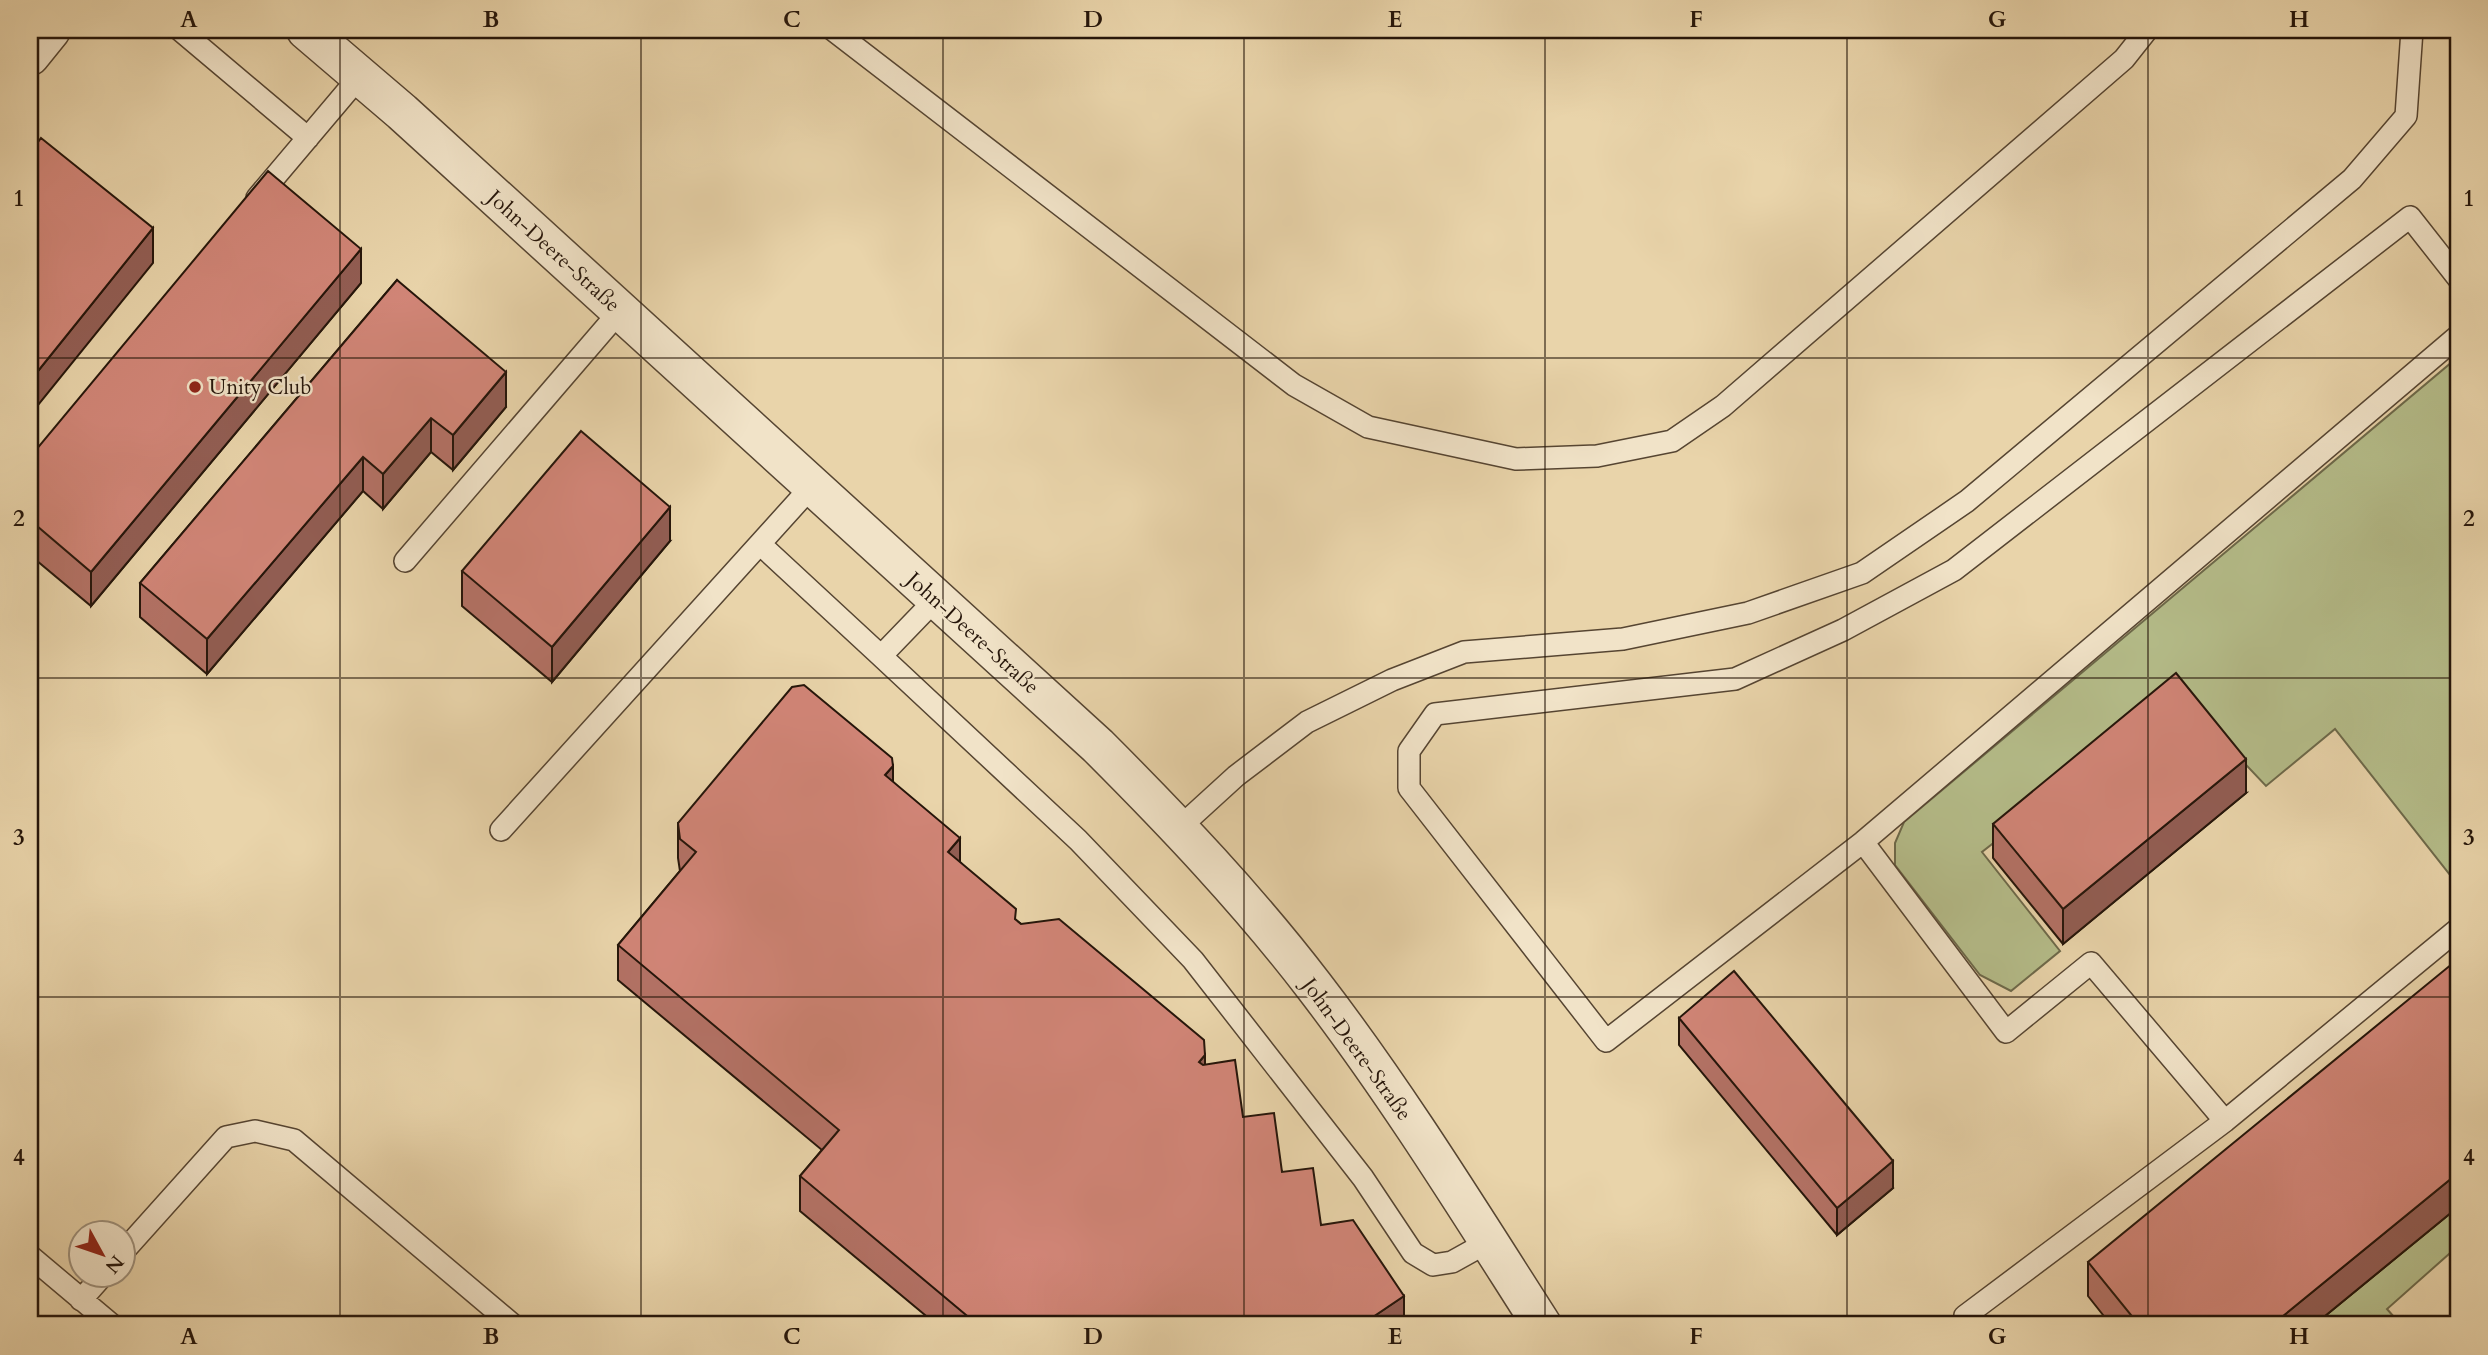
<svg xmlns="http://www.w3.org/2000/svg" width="2488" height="1355" font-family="Cardo,serif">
<rect width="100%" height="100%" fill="#e9d4aa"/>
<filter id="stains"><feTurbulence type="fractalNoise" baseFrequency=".00286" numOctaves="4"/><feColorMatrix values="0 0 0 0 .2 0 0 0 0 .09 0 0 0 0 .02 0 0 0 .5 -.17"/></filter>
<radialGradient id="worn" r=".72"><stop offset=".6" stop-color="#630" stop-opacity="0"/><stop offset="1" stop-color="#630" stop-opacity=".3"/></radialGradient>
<!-- green -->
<path fill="#b5bd8a" stroke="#6d694a" stroke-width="2" d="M2458 357V885L2335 729 2266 786 2181 696 1982 852 2060 951 2011 991 1980 975 1895 865V843L1904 822Z
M2458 1207V1246L2387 1309 2401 1325H2314Z"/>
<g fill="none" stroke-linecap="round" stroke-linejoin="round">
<!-- service casing -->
<g stroke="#564532" stroke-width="24">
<path id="service" d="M180 30 308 138
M833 30 1294 385 1368 427 1516 459 1597 456 1672 441 1723 406 2124 59 2147 30
M257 198 360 76
M2458 278 2410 217 1954 570 1843 630 1735 679 1435 714 1409 751V788L1606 1041 1863 842 2458 336
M760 544 881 656 936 599
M405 561 620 311
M881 656 1078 840 1193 960 1363 1178 1413 1253 1433 1265 1452 1262 1488 1242
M1179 828 1236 776 1307 722 1392 680 1464 652 1623 639 1748 613 1862 573 1967 501 2352 179 2406 116 2412 30
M501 830 812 486
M1863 842 2006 1032 2091 963 2225 1121
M122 1253 226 1137 255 1131 294 1140 513 1325
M30 1256 112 1325
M81 1300 104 1274
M1967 1325 1965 1316 2225 1121 2458 929"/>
</g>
<!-- minor casing -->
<g stroke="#564532" stroke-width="41">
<path id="minor" d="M306 30 402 112 1098 746C1174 822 1249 901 1314 986 1397 1094 1469 1211 1542 1325
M30 56 51 30"/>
</g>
<!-- service -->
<use href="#service" stroke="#f1e3c8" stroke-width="21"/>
<!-- minor -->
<use href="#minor" stroke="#f1e3c8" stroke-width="38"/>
</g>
<!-- wall -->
<path fill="#b47266" stroke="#25150a" stroke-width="2" d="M397 280 506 407 453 470 431 452 383 509 363 491 207 674 140 617V583Z
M361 283 91 606 30 555V457Z
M670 541 552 682 462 606V571Z
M893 782 960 862 1016 920 1205 1065 1321 1225 1404 1325H937L800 1211V1176L822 1150 618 980V945L680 871 678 858V823Z
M2246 793 2063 944 1993 858V824Z
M1679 1018 1893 1188 1837 1235 1679 1045Z
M2458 1207 2314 1325H2111L2088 1296V1262Z"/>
<!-- shaded-wall -->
<path fill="#925d53" stroke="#25150a" stroke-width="2" d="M153 228V263L30 415V381Z
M361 249V283L91 606V572Z
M506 372V407L453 470V435Z
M431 418V452L383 509V474Z
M363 457V491L207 674V639Z
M670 507V541L552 682V647Z
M2246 759V793L2063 944V909Z
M893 766V801L885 775Z
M960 838V872L948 852Z
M1205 1055V1089L1199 1062Z
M1893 1161V1188L1837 1235V1208Z
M2458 1173V1207L2314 1325H2272Z
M1404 1296V1325H1361Z"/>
<!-- building -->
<path fill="#d18577" stroke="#25150a" stroke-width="2" d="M41 138 153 228 30 381V153Z
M268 171 361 249 91 572 30 520V457Z
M397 280 506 372 453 435 431 418 383 474 363 457 207 639 140 583Z
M581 431 670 507 552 647 462 571Z
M2176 673 2246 759 2063 909 1993 824Z
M804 685 892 758 893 766 885 775 960 838 948 852 1016 909 1015 919 1021 924 1059 919 1204 1040 1205 1055 1199 1062 1203 1065 1235 1060 1243 1117 1274 1113 1282 1172 1313 1168 1321 1225 1353 1220 1404 1296 1361 1325H978L800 1176 839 1130 618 945 696 852 680 839 678 823 792 687Z
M2458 959V1173L2272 1325H2139L2088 1262Z
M1734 971 1893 1161 1837 1208 1679 1018Z"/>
<!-- grid -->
<path fill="none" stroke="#25150a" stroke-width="2" stroke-opacity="0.55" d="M340 30V1325M641 30V1325M943 30V1325M1244 30V1325M1545 30V1325M1847 30V1325M2148 30V1325M30 358H2458M30 678H2458M30 997H2458"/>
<!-- markers -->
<circle fill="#8f2418" stroke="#f1e3c8" stroke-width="2.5" cx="195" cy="387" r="7"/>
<g text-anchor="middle" stroke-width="5" stroke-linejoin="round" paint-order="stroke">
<!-- street labels -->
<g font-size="21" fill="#25150a" stroke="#f1e3c8">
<text transform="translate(554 251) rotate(42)" y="7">John-Deere-Straße</text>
<text transform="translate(973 633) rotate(42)" y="7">John-Deere-Straße</text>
<text transform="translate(1357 1049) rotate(54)" y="7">John-Deere-Straße</text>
</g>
<!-- poi labels -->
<g font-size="21" fill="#25150a" stroke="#f1e3c8" text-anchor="start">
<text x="209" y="394">Unity Club</text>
</g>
</g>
<!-- margin -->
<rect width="2488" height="1355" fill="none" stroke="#e9d4aa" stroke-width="77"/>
<!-- north arrow -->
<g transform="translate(102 1254) rotate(130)"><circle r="33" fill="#f1e3c8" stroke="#9f917c" stroke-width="2"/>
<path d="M0-5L12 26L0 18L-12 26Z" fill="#8f2418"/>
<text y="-10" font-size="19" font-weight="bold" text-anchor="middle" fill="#25150a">N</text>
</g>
<rect x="38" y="38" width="2412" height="1278" fill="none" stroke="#25150a" stroke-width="2.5"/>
<g font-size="23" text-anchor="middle" font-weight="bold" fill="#25150a">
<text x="189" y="27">A</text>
<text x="491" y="27">B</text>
<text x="792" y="27">C</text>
<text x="1093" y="27">D</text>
<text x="1395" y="27">E</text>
<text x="1696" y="27">F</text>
<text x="1997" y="27">G</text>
<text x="2299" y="27">H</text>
<text x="19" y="206">1</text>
<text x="2469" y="206">1</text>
<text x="19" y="526">2</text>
<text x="2469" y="526">2</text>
<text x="19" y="845">3</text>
<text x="2469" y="845">3</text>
<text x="19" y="1165">4</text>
<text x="2469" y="1165">4</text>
<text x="189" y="1344">A</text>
<text x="491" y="1344">B</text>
<text x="792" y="1344">C</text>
<text x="1093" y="1344">D</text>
<text x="1395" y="1344">E</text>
<text x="1696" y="1344">F</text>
<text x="1997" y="1344">G</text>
<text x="2299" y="1344">H</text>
</g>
<rect width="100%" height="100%" filter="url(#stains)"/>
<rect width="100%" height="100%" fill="url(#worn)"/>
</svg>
